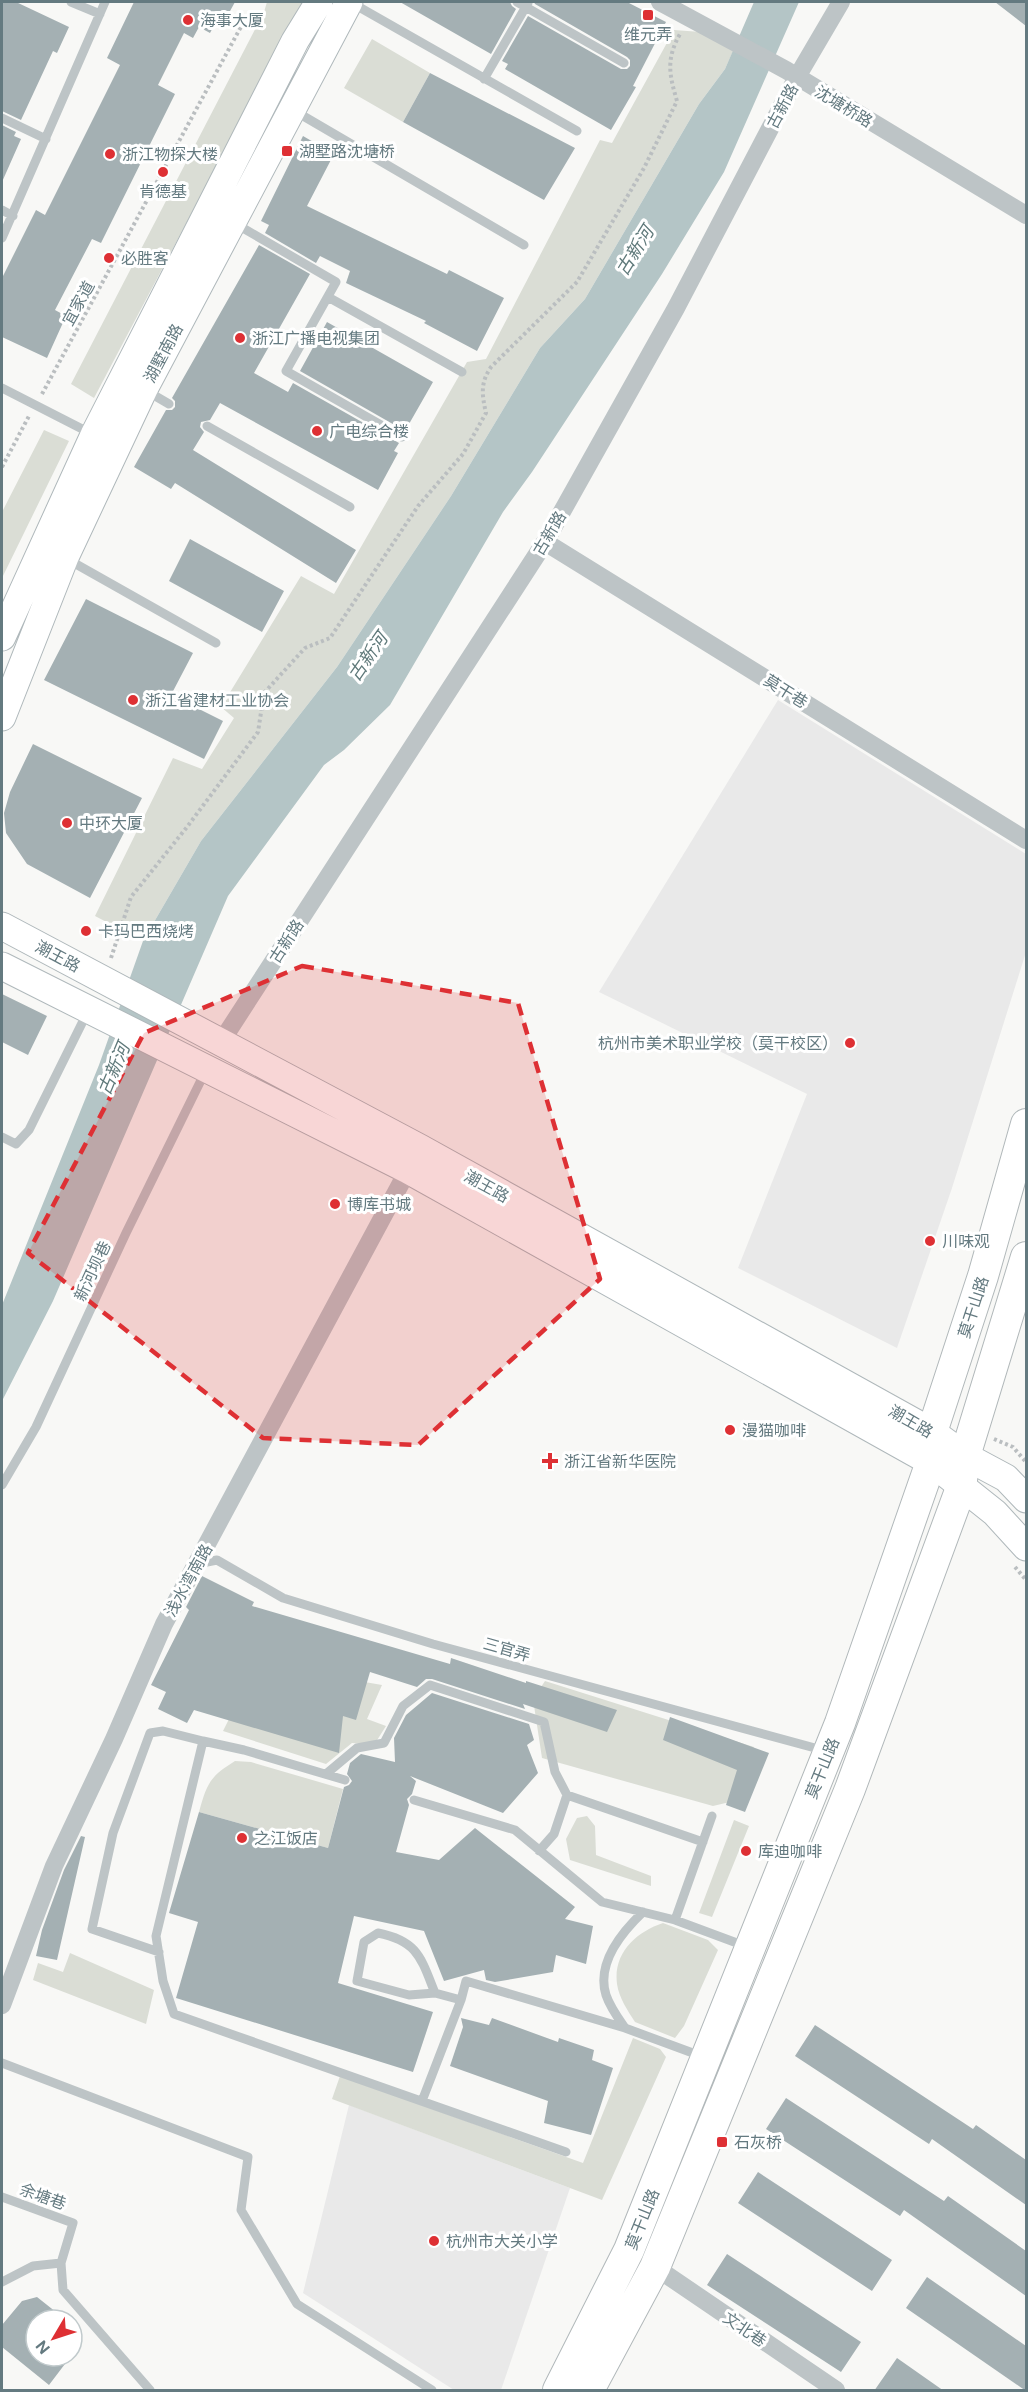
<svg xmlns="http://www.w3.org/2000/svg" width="1028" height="2392" font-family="'DM Sans','Noto Sans SC',sans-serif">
<rect width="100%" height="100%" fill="#f8f8f6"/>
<!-- built -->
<path fill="#e9e9e9" d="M778 700 1026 854V952L952 1188 897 1348 738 1268 807 1094 599 992Z
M349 2105 570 2188 501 2390H454L303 2293Z"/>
<!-- green -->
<path fill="#daddd5" d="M267 2H303L94 398 71 384 264 12Z
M674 30 701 32 733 51 725 69 699 104 585 299 540 348 451 496 337 667 201 841 143 941 95 916 173 758 202 769 234 718 221 707 301 576 334 594 467 362 486 359 600 140 612 143Z
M372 39 430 73 403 122 344 88Z
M44 430 69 441 2 578V512Z
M250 1677 359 1681 382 1685 367 1719 386 1726 374 1745 352 1743 326 1764 223 1731Z
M545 1681 754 1747 734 1801 713 1806 542 1758 533 1699Z
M235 1761 251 1762 343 1789 328 1848 199 1812C207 1784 209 1777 235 1761Z
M587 1816 595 1826 596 1855 651 1876V1886L570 1860 566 1839 577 1818Z
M734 1820 749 1826 712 1917 699 1913Z
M663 1923 708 1940 718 1950 684 2026 675 2038 635 2022C628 2011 619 1998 617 1984 613 1953 636 1932 663 1923Z
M70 1953 154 1990 146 2024 33 1980 38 1963 63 1972Z
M633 2038 660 2049 666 2057 602 2200 332 2099 340 2076 583 2163Z"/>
<!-- water -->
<path fill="#b4c5c6" d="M754 2H799L724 172 662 274 532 472 503 512 390 705 344 750 324 765 228 896 53 1301 2 1401V1305L99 1065 143 941 201 841 337 667 451 496 540 348 585 299 699 104 725 69Z"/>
<!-- building -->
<path fill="#a4b0b3" d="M2 2H16L69 27 57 53 53 51 21 120 2 111Z
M134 2H235L224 22 218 18 210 33 199 27 193 38 184 33 158 85 175 94 101 243 92 239 55 310 66 316 47 358 2 337V278L36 210 45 215 120 65 107 58Z
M400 2H510L512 6 516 9 491 54Z
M534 2H627L666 22 633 86 636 87 611 130 505 69 508 64 502 61 528 16 621 69H627L630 66V60L627 57 535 4Z
M995 2H1026V26Z
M430 73 575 148 544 200 403 122Z
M2 125 16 132 14 136 21 139 2 182Z
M303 136 334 154 307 206 447 274 449 270 504 298 477 351 424 323 426 321 346 283 350 271 320 256 316 263 265 233 269 225 261 221Z
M259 245 310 274 254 373 288 392 293 383 399 443 394 451 398 453 378 490 220 403 210 420 201 422 200 427 204 432 193 450 356 550 336 583 175 483 171 489 134 467 166 410H172L175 407V401L172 398Z
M327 322 433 382 405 431 300 371Z
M190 539 284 591 262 632 169 581Z
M86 599 193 653 171 695 223 721 204 759 44 680Z
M33 744 142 798 90 898 27 864 6 833 4 813 10 792Z
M2 994 47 1016 28 1055 2 1042Z
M202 1576 254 1602 252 1606 450 1664 451 1658 526 1683V1681L617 1710 607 1732 523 1704 525 1709 432 1679H426L417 1687 370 1672 356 1720 343 1716 339 1753 194 1710 187 1723 158 1709 166 1692 151 1685 189 1610 186 1607Z
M432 1693 529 1724 534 1740 527 1745 538 1773 503 1813 410 1776 416 1781 412 1794 407 1799 409 1805 396 1852 439 1860 475 1828 575 1907 565 1919 593 1926 586 1964 556 1955 553 1972 495 1982 486 1980 484 1970 444 1981 424 1931 354 1916 338 1983 433 2012 413 2072 176 1998 198 1922 169 1913 199 1812 328 1848 344 1787 349 1785 352 1781 347 1774 350 1763 361 1754 395 1762 394 1738 406 1715Z
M670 1717 769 1753 745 1812 726 1805 737 1770 663 1740Z
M81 1836 85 1837 57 1960 36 1956 42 1930 64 1870Z
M461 2018 489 2025 492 2018 558 2042 559 2038 594 2050 592 2060 613 2068 591 2135 544 2123 548 2101 450 2066 463 2027Z
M815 2025 973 2129 976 2125 1026 2160V2205L932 2139 929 2144 795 2056Z
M786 2098 944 2201 948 2196 1026 2251V2296L904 2210 900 2216 766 2129Z
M758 2172 892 2260 872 2291 738 2203Z
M727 2254 861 2342 841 2372 707 2285Z
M927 2277 1026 2346V2391L906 2308Z
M37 2297 66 2320H36V2356H71L49 2385 2 2347V2325L22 2301Z
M897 2358 944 2391H874Z"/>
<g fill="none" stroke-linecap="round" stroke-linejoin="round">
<!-- secondary casing -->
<g stroke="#afb8bb" stroke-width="29">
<path id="secondary" d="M2 637 94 435 295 41 319 2
M2 717 65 557 144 389 349 2
M2 926 420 1148 932 1432 965 1456 1006 1478 1026 1499
M2 966 408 1170 931 1462 995 1513 1026 1547"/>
</g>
<!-- primary casing -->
<g stroke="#b1b8ba" stroke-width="32">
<path id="primary" d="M558 2390 629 2250 840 1723 931 1462 932 1432 983 1276 1026 1124
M589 2390 655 2267 850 1789 961 1488 965 1456 1026 1257"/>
</g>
<!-- path -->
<path stroke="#babec0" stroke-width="4" stroke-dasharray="3 3" stroke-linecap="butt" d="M42 394 243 23
M2 467 29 416
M111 958 131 897 187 827 258 732 264 693 305 648 330 638 418 506 463 454 486 413C482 395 480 383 491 367L577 282 644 168 677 101C669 74 666 59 680 34
M994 1439 1013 1447 1026 1462
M1015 1567 1026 1580"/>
<!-- service -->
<path stroke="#bdc4c6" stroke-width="9" d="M71 2 100 14
M517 2 624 63
M352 3 577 131
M484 79 528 3
M293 110 524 245
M2 118 46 139
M2 210 13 216
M236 224 336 282 286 371 402 437
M2 238 105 2
M328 297 462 372
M2 388 92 434
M145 390 169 404
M207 426 350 507
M67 559 216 643
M2 1137 16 1144 29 1130 88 1011
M2 1485 36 1427 126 1233 206 1070
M198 1568 202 1563 217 1560 283 1598 433 1644 826 1751
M326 1774 357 1748 384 1743 403 1706 430 1685 544 1722 555 1772 567 1795 554 1834 539 1851
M345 1780 244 1750 203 1741 156 1936 163 1981 174 2014 566 2152
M567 1795 703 1842
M414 1800 515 1830 602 1902 675 1920 745 1946
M675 1920 712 1816
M159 1952 92 1929 113 1833 150 1733 163 1731 203 1741
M435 1993 409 1995 357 1981 364 1942 378 1933C418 1941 421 1958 435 1993L461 2000 466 1981 625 2028 701 2056
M625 2028C618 2018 610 2007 606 1995 596 1963 622 1932 643 1912
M2 2063 248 2157 241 2210 297 2304 432 2390
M422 2101 461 2000
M2 2197 73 2223 61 2263 63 2290 150 2390
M2 2282 33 2266 61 2263"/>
<!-- minor -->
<path stroke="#bdc4c6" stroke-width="18" d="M660 2 786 70 1026 215
M545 542 1026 840
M221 1042 545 542 676 308 797 77 841 2
M2 2005 54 1866 114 1739 164 1624 408 1170
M655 2267 836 2390"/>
<!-- secondary -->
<use href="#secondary" stroke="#fff" stroke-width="27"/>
<!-- primary -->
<use href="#primary" stroke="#fff" stroke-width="30"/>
</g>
<!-- marked area -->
<path fill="#de3034" fill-opacity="0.2" stroke="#de3034" stroke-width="4.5" stroke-dasharray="12 8" stroke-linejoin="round" d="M302 966 518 1003 600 1279 418 1445 263 1438 28 1253 144 1033Z"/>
<!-- markers -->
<g fill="#de3034" stroke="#fff" stroke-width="2">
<rect x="642" y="9" width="12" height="12" rx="3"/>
<circle cx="188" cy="20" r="6"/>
<rect x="281" y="145" width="12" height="12" rx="3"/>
<circle cx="110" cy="154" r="6"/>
<circle cx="163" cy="172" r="6"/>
<circle cx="109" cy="258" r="6"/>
<circle cx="240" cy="338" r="6"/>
<circle cx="317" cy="431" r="6"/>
<circle cx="133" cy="700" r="6"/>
<circle cx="67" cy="823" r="6"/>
<circle cx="86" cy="931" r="6"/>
<circle cx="850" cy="1043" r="6"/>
<circle cx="335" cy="1204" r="6"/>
<circle cx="930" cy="1241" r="6"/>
<circle cx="730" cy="1430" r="6"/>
<path d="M547 1452h6v6h6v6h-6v6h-6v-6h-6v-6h6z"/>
<circle cx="242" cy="1838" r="6"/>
<circle cx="746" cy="1851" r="6"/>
<rect x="716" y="2136" width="12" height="12" rx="3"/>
<circle cx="434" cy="2241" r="6"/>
</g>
<g text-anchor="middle" stroke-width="6" stroke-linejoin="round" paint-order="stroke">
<!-- poi labels -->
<g font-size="16" fill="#647a80" stroke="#fff" text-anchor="start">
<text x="200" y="26">海事大厦</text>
<text x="648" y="40" text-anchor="middle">维元弄</text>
<text x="299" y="157">湖墅路沈塘桥</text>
<text x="122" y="160">浙江物探大楼</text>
<text x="163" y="197" text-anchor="middle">肯德基</text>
<text x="121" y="264">必胜客</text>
<text x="252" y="344">浙江广播电视集团</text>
<text x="329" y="437">广电综合楼</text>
<text x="145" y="706">浙江省建材工业协会</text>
<text x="79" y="829">中环大厦</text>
<text x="98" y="937">卡玛巴西烧烤</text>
<text x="838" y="1049" text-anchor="end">杭州市美术职业学校（莫干校区）</text>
<text x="347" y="1210">博库书城</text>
<text x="942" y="1247">川味观</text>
<text x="742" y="1436">漫猫咖啡</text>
<text x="564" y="1467">浙江省新华医院</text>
<text x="254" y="1844">之江饭店</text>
<text x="758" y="1857">库迪咖啡</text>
<text x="734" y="2148">石灰桥</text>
<text x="446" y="2247">杭州市大关小学</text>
</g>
<!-- street labels -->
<g font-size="16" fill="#647a80" stroke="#fff">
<text transform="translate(782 106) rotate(-62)" y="6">古新路</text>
<text transform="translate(844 106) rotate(31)" y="6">沈塘桥路</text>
<text transform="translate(78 303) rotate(-61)" y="6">宜家道</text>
<text transform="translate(163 353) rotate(-62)" y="6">湖墅南路</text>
<text transform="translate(549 533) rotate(-59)" y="6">古新路</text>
<text transform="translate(786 691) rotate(32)" y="6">莫干巷</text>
<text transform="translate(286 941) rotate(-57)" y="6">古新路</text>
<text transform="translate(58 956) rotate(28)" y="6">潮王路</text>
<text transform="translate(487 1186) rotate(29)" y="6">潮王路</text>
<text transform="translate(92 1271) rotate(-65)" y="6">新河坝巷</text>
<text transform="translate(973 1307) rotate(-72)" y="6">莫干山路</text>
<text transform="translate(911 1421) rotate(30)" y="6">潮王路</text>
<text transform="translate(188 1580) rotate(-61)" y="6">浅水湾南路</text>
<text transform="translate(507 1649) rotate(16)" y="6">三官弄</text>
<text transform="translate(822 1768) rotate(-68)" y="6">莫干山路</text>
<text transform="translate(43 2196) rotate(20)" y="6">余塘巷</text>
<text transform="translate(642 2219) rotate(-68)" y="6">莫干山路</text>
<text transform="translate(745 2329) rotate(34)" y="6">文北巷</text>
</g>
<!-- water labels -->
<g font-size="18" font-style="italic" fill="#5f797a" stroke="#fff">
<text transform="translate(635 251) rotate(-58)" y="6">古新河</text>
<text transform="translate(368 657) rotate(-55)" y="6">古新河</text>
<text transform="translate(114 1069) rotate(-67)" y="6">古新河</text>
</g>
</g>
<!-- border -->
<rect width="1028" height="2392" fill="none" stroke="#647a80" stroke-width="6"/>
<!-- north arrow -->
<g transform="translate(54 2338) rotate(231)"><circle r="28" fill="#ffffff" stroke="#c1cacc" stroke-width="1.5"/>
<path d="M0-4.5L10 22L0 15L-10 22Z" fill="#de3034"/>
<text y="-9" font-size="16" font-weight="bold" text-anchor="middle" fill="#647a80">N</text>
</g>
</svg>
